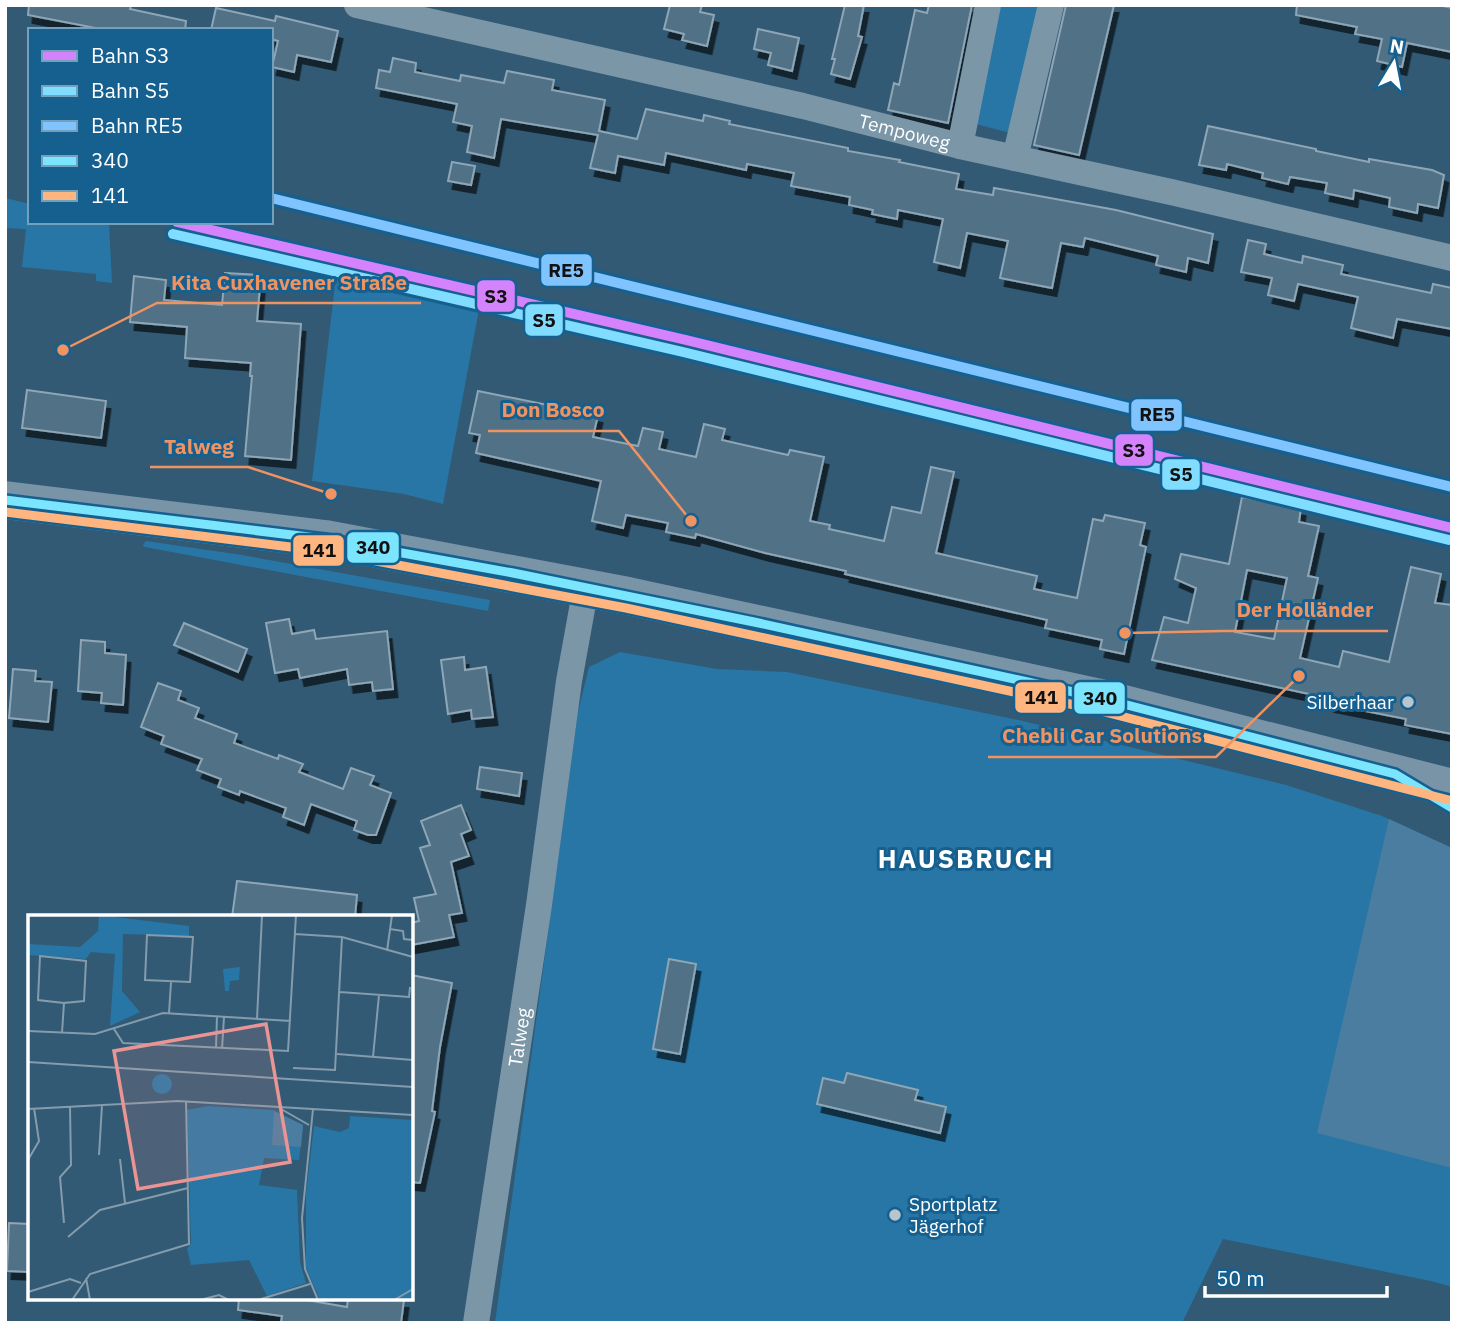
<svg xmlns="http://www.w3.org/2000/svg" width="1457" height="1328" font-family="'IBM Plex Sans',sans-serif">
<defs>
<filter id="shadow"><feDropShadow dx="4.5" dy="8" stdDeviation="0" flood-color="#0009"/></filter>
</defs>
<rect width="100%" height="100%" fill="#325a74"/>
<!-- green -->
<path fill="#2876a5" d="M996 5H1044L1014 134 969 122Z
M5 198 30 204V222L109 223 112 283 96 281V274L22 267 26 229 5 228Z
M336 276 480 304 443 504 404 494 312 481Z
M146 541 242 555 490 600 488 611 145 547 143 545Z
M620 652 717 669 787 672 1023 721 1286 785 1382 816 1452 848V1287L1431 1281 1223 1239 1182 1323H495L578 712 589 667Z"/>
<!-- water -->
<path fill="#4a7d9f" d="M1389 819 1452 848V1168L1317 1133Z"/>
<!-- building -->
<path fill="#517186" stroke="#8ea6b5" stroke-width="2" fill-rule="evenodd" filter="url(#shadow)" d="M29 5H131L130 9 186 21 185 30H106L28 15Z
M670 5H702L700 12 714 15 707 46 682 40 684 34 664 29Z
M845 5H864L858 36 862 37 850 79 831 74 835 59H832Z
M929 5H972L948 123 888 110 894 83 899 85 915 10 927 13Z
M1066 5H1114L1079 155 1034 145Z
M1297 5H1438L1452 8V52L1407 43 1402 67 1377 61 1382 39 1355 34 1357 27 1296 15Z
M216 8 275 21 276 16 338 31 331 62 297 55 294 72 272 67 278 41 271 39V30H211Z
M758 29 799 38 792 71 768 65 771 53 754 49Z
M393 58 416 63 415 72 460 81 461 75 504 83 507 71 554 80 552 90 605 100 599 131 637 139 646 109 703 121 704 115 730 121 729 124 848 148V151L900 160 899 162 959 174 956 189 993 195 994 188 1050 198 1116 210 1213 234 1208 263 1188 258 1186 272 1156 265 1158 256 1085 238 1083 247 1061 243 1052 288 1000 278 1008 241 967 233 960 268 934 262 943 219 898 210 897 219 872 214 873 210 849 205 850 197 791 186 794 173 747 164 746 170 666 153 664 165 618 156 615 173 590 168 598 135 501 119 494 158 467 152 472 126 453 122 457 104 376 88 379 70 390 72Z
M1208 126 1316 149V151L1369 162V159L1432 170 1444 175 1438 208 1418 204 1417 213 1389 207 1390 198 1354 190 1353 199 1325 193 1327 183 1290 177 1288 184 1262 178 1263 173 1227 164 1226 170 1199 165Z
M452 162 475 166 471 185 448 181Z
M1248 240 1266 244 1264 254 1302 263 1303 256 1343 265 1341 274 1431 293 1433 284 1452 288V329L1397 319 1393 338 1351 328 1358 297 1298 284 1294 301 1268 295 1272 278 1241 272Z
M225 273 261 275 257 321 301 324 291 460 245 456 252 376H250L251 363 185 358 187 327 130 322 134 276 166 280 164 300 222 305Z
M27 390 106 401 101 438 22 428Z
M478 391 598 415 593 437 638 446 643 428 663 432 659 449 696 457 704 424 725 429 722 440 788 455 790 450 824 457 810 521 830 525 829 529 884 541 892 507 921 513 931 467 954 472 936 553 1037 576 1034 589 1077 598 1093 519 1103 521 1105 515 1145 523 1140 545 1146 547 1124 654 1100 649 1102 640 1045 628 1047 620 845 574 846 571 765 553 696 534 695 538 666 532 668 523 626 515 623 528 592 521 601 481 476 453 480 435 469 433Z
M1242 497 1301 508 1299 522 1319 526 1308 576 1318 578 1300 658 1339 667 1343 651 1389 662 1411 567 1441 574 1435 603 1452 605V734L1405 725 1406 719 1330 704 1332 699 1152 660 1164 617 1188 623 1196 588 1175 579 1181 554 1229 564ZM1247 570 1287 578 1274 639 1235 632Z
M289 619 292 634 314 630 316 639 387 631 393 689 373 691 372 682 349 685 347 669 300 678 298 669 275 673 266 623Z
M184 623 247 649 238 672 174 645Z
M81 640 105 642V653L126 655 123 705 101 703 102 693 78 691Z
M464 657 465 670 486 667 493 717 472 719 471 710 448 714 441 660Z
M13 669 36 671 35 681 52 682 48 722 9 718Z
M158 683 181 691 178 700 199 708 195 718 237 734 234 743 278 759 279 755 303 764 299 772 343 789 351 768 374 776 370 785 391 793 376 835H368L354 830 357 821 311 804 304 825 283 817 286 808 240 791 239 795 218 787 221 779 197 770 202 759 161 744 164 736 141 727Z
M480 767 522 773 519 796 477 789Z
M461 805 471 830 461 834 469 856 451 862 462 913 449 915 454 937 411 945V923L419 921 414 898 436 894 420 848 430 845 421 821Z
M237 881 357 895 355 917H232Z
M669 959 696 964 680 1054 653 1049Z
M411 975 452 983 440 1047 432 1111 435 1112 420 1183 411 1182Z
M847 1073 918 1090 915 1100 946 1107 940 1133 817 1104 823 1078 844 1083Z
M9 1223 30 1224V1272L7 1271Z
M239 1298H295L347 1307 348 1298 404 1300 401 1323H281L282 1316 238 1310Z"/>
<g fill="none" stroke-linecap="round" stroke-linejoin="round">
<!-- minor -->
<g stroke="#7a96a7" stroke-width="26">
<path id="s1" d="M357 5 803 106 960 146 1171 192 1452 258"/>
<path d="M960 146 988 5"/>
<path d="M1015 158 1051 5"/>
<path id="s2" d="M476 1323 539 905 569 681 586 587"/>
</g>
<!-- primary -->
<path stroke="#7994a7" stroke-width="38" d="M5 500 325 539 628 596 1096 697 1452 788"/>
<!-- bus-1 casing -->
<g stroke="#166090" stroke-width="14">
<path id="bus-1" d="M5 500 325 539 513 573 754 622 1096 697 1395 774 1452 808"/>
</g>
<!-- bus-2 casing -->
<g stroke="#166090" stroke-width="14">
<path id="bus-2" d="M5 512 323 551 626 608 1093 709 1449 800"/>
</g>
<!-- bus-1 -->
<use href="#bus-1" stroke="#7ae5fd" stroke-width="9"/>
<!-- bus-2 -->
<use href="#bus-2" stroke="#ffb580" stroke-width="9"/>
<!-- rail-1 casing -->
<g stroke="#166090" stroke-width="16">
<path id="rail-1" d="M177 222 686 340 1452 528"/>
</g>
<!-- rail-2 casing -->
<g stroke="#166090" stroke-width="16">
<path id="rail-2" d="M173 234 683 352 1449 540"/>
</g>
<!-- rail-3 casing -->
<g stroke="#166090" stroke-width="16">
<path id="rail-3" d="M271 198 1452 487"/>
</g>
<!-- rail-1 -->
<use href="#rail-1" stroke="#d583fc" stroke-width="10"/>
<!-- rail-2 -->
<use href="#rail-2" stroke="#80ddff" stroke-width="10"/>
<!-- rail-3 -->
<use href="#rail-3" stroke="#80c4ff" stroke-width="10"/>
</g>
<!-- markers -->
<g fill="#b7c5ce" stroke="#166090" stroke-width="2.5">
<circle cx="1408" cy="702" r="7"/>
<circle cx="895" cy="1215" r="7"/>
</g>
<g text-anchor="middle" stroke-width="6" stroke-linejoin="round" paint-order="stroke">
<!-- street labels -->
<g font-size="19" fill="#fff" stroke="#166090">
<text dy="7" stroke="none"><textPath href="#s1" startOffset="562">Tempoweg</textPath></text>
<text dy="7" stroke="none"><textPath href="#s2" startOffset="289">Talweg</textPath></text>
</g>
<!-- poi labels -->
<g font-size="19" fill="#fff" stroke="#166090" text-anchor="end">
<text x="1394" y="709">Silberhaar</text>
<text x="909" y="1211" text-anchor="start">Sportplatz<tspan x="909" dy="22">Jägerhof</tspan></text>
</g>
<!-- district labels -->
<g font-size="26" font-weight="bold" letter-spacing="2" fill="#fff" stroke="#166090">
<text x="966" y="868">HAUSBRUCH</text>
</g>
</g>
<!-- overview -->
<g transform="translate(28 915)">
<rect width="385" height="385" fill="#325a74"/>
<path d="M71 0 161 11V21L95 19 94 76 112 97 82 111 87 39 63 37 58 44 0 40V29L52 32 70 16ZM212 52 211 65 202 66 201 76H197L195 54ZM124 169a10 10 0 1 1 20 0a10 10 0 1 1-20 0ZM180 191 245 195 275 210 271 245 236 243 231 270 269 275 272 347 278 368 239 381 221 345 163 350 159 334 163 328 159 195ZM322 201 385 205V385H292L278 353V278L286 211 312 217 321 213Z" fill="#2876a5"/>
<path d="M246 196 275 210 273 232 244 230Z" fill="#4a7d9f"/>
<path fill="none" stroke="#849cac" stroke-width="2" d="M1 0H44M362 14 375 16 376 24 385 25M267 19 314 22 385 42M119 20 165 22 162 67 117 65ZM359 36 364 0M312 77 381 82 382 72M141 98 143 67M229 104 234 0M86 114 95 128 260 136 268 0M0 116 67 119 135 98 263 106M34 118 36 88 56 86 58 46 12 41 10 85 36 88M188 133 189 101M194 134 196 102M309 139 385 145M345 142 351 80M0 147 385 172M265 153 307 155 314 22M0 194 150 186 385 200M253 194 281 210M285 194 274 303 277 354 290 385M71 240 74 190M92 244 97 288M0 245 11 226 6 193M36 308 32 262 43 250 42 192M40 322 72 295 160 273M58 363 62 385M0 377 42 364 53 368M44 385 62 359 161 329 158 186M172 385 191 380 201 385M230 385 282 369M366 385 385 374"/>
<path fill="#ea9494" fill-opacity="0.15" stroke="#ea9494" stroke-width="3.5" d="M238 109 262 247 110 274 86 136Z"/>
<rect width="385" height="385" fill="none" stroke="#fff" stroke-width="3.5"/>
</g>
<!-- callouts -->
<path fill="none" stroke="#f09361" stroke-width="2.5" d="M63 350L157 303H421M691 521L619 431H488M331 494L248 467H150M1125 633L1223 631H1388M1299 676L1216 757H988"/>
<g fill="#f09361" stroke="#166090" stroke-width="2.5">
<circle cx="63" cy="350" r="7"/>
<circle cx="691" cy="521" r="7"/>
<circle cx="331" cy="494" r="7"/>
<circle cx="1125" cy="633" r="7"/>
<circle cx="1299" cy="676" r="7"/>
</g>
<g font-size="21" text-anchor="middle" font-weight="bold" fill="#f09361" stroke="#166090" stroke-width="6" stroke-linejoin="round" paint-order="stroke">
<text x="289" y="290">Kita Cuxhavener Straße</text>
<text x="553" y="417">Don Bosco</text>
<text x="199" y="454">Talweg</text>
<text x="1305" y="617">Der Holländer</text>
<text x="1102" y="743">Chebli Car Solutions</text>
</g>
<g stroke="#166090" stroke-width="2.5">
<rect x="540" y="253" width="53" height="34" rx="7" fill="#80c4ff"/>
<rect x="476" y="279" width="40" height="34" rx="7" fill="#d583fc"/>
<rect x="524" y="303" width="40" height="34" rx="7" fill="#80ddff"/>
<rect x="1130" y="398" width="53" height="34" rx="7" fill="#80c4ff"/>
<rect x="1114" y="433" width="40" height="34" rx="7" fill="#d583fc"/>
<rect x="1161" y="458" width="40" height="33" rx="7" fill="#80ddff"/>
<rect x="346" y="531" width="54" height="33" rx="7" fill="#7ae5fd"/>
<rect x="292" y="534" width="53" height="33" rx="7" fill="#ffb580"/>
<rect x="1014" y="681" width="53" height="33" rx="7" fill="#ffb580"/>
<rect x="1073" y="681" width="53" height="34" rx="7" fill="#7ae5fd"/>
</g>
<g font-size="19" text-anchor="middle" font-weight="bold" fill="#111">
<text x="566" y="277">RE5</text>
<text x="496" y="303">S3</text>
<text x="544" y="327">S5</text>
<text x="1157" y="421">RE5</text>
<text x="1134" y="457">S3</text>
<text x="1181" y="481">S5</text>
<text x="373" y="554">340</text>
<text x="319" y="557">141</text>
<text x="1041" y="704">141</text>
<text x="1100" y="705">340</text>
</g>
<!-- border -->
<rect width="1457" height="1328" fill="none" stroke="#ffffff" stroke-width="14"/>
<!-- legend -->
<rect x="28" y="28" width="245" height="196" fill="#166090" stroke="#73a0bc" stroke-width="2"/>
<rect x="42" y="51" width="35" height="10" fill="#d583fc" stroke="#73a0bc" stroke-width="2"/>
<text x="91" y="63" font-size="21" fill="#ffffff">Bahn S3</text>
<rect x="42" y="86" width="35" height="10" fill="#80ddff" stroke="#73a0bc" stroke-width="2"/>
<text x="91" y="98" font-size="21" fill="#ffffff">Bahn S5</text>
<rect x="42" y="121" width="35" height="10" fill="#80c4ff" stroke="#73a0bc" stroke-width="2"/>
<text x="91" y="133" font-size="21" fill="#ffffff">Bahn RE5</text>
<rect x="42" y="156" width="35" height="10" fill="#7ae5fd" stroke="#73a0bc" stroke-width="2"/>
<text x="91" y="168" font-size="21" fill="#ffffff">340</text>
<rect x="42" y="191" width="35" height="10" fill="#ffb580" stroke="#73a0bc" stroke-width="2"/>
<text x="91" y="203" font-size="21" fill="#ffffff">141</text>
<!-- north arrow -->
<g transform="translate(1394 63) rotate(10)" stroke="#166090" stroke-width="5" paint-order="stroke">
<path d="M0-5L12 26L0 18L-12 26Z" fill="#ffffff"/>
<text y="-10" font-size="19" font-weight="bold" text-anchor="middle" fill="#ffffff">N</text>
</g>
<!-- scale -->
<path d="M1205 1286v10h182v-10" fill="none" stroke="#ffffff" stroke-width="3.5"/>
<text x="1216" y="1286" font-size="21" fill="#ffffff" stroke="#166090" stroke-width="5" paint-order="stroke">50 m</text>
</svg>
